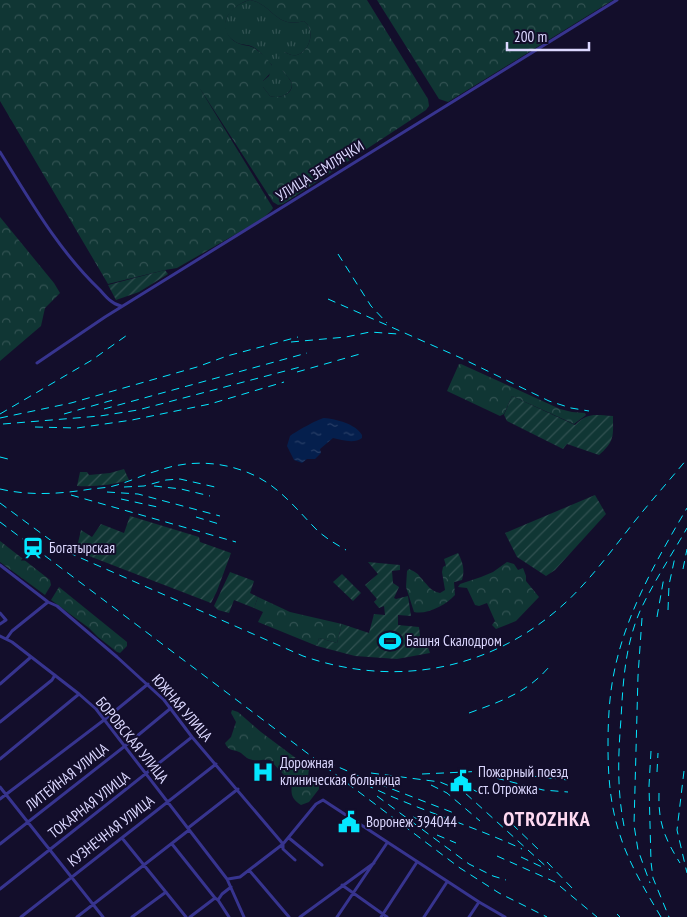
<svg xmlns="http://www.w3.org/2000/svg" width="687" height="917" font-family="'PT Sans Narrow',sans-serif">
<defs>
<pattern id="grass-tufts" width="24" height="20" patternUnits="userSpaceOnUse" patternTransform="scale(1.25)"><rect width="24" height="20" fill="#103634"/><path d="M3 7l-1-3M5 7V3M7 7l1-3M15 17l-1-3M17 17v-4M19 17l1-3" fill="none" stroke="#325252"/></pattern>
<pattern id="forest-crowns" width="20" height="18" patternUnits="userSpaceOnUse" patternTransform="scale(1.25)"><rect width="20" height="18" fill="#103634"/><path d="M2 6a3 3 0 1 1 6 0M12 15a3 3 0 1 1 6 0" fill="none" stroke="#325252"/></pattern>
<pattern id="garden-furrows" width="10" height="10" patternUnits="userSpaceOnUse" patternTransform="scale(1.25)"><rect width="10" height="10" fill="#103634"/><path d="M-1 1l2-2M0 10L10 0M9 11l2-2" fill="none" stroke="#325252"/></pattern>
<pattern id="water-ripples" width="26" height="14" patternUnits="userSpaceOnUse" patternTransform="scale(1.25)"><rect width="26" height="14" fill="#051f4d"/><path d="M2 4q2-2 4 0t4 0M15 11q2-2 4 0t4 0" fill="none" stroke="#293f68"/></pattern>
</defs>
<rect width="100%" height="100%" fill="#130e2b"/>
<!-- grass -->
<path fill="url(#grass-tufts)" d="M250 0C273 4 275 29 304 21 316 30 310 51 297 55 292 56 288 54 285 52L283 71C286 75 291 80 292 84 292 95 278 99 270 96L263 87V81L269 76 272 65C265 59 260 50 251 46 245 44 238 45 233 40 214 25 232 4 250 0Z"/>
<!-- forest -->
<path fill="url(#forest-crowns)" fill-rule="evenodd" d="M0 0H367L428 99 429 106 426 110 283 204 278 205 273 202 199 87 273 208 271 211 262 219 177 268 165 270 108 284 0 101ZM250 0C273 4 275 29 304 21 316 30 310 51 297 55 292 56 288 54 285 52L279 55C280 61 279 66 283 71 285 75 291 79 292 84 293 95 278 99 270 96L263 87V81L274 69C270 61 260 51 252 47 248 45 244 46 240 44 227 40 220 23 230 13 236 6 241 2 250 0Z
M377 0H613L448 102 439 99Z
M0 217 54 283 60 293 45 308 41 326 0 361Z
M459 364H461L560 409 572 412 585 413 586 415 574 424 512 396 504 414 500 416 447 391Z
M0 541 50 580 51 585 45 595 0 562Z
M507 562 514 564 518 570 523 568 526 576V581L539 597 516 621 496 629 492 625 495 621 487 603 479 606 475 605 467 588 458 587 460 584 481 577 493 572Z
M448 564 453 569 455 595C446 605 427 615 414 612L406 587 407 571 409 569C413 571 418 573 420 577 427 584 430 591 440 593L445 590 442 572 443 567Z
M59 587 127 642V646L120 653 117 652 98 637 89 628 51 600Z
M258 597 290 612 342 624 337 643 319 638 317 646 258 622 263 612 254 608Z
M232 710 238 712 261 732 309 768 308 777 319 786V789L309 802 301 805C289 798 291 790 293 778L290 775 287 776 284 775 270 760C262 759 257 762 249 759 245 757 242 753 239 752 232 749 228 751 225 743L231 737 236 722 231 713Z"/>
<!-- garden -->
<path fill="url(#garden-furrows)" d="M165 270 168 274 139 292 116 300 108 285Z
M512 396 575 425C588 412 595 415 613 416 613 436 615 441 599 455L567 444 563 449 507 421 504 415Z
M124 469 129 480C112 485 95 487 77 486L80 472H87L89 475 110 473Z
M595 495 606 514 555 570 546 576 517 557 505 533Z
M130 516 199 537 200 542 231 553 217 591 211 603 89 556 77 547 81 530 92 537 101 524 124 533Z
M458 553C463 563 465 569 462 580L451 583 444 559Z
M368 562 400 565V570L392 571 393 583 399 587 394 598 396 599 408 596 411 616 398 615V625L419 627 421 644H427L430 653 397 659 355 656 317 646 319 638 337 643 342 624 369 633 374 614 385 615 384 606 379 608 374 602 377 599 365 585 378 574Z
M230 572 254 581 250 593 258 597 254 608 234 600 229 613 218 610 214 606Z
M342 574 361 593 353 601 333 582Z"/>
<!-- water -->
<path fill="url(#water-ripples)" d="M324 418C336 419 356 424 362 435V438C354 444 342 440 333 438L320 449 321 453 315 459H307L302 463 294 460 287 446 290 436C295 432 318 419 324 418Z"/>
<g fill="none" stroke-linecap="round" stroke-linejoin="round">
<!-- minor -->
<path stroke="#37348f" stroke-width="3" d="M0 152C30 200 58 250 100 290 106 297 112 304 121 306
M37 363 105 317 617 0
M0 565 48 602 57 606 117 657 164 700 192 737 283 844V849L295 860
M0 613 6 620 0 624
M0 636 12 642 79 694 96 709 227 879 244 917
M7 638 12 631 48 602
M0 684 31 657
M0 722 52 680 55 675
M0 759 79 694
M0 787 103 917
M0 799 104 720 148 684
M188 828 238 789
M122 838 186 917
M289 838 322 865
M0 844 125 746 171 708
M172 844 215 898
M249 870 289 917
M228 879 240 877 283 844 316 804 323 800 479 902 505 917
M342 885 387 917
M0 889 192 737
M218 900 229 917
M21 917 216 764
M77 917 189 830
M132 917 166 892
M190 917 215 898 218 900 222 894 231 887
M300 917 374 863
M337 917 387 843
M381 917 417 862
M424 917 447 882
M469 917 479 902"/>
<!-- rail -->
<path stroke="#04e7ff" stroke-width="1" stroke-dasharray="8 6" stroke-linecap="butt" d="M338 254 371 306 387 323
M328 299 461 358 549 401 571 408 589 411
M291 342 346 337 370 332 398 334
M297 372 360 354
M104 409 307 353
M0 414 92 360 130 333
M64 414 113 400
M0 418 71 403 197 367 227 356 298 337
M3 424 100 416 138 410 304 366
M35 427 77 428 132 420 210 404 284 382
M0 457 12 460
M154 486 181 489 210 496
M124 487 144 486 166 480 180 479 215 487
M0 489C30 496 60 494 91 489 99 488 108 488 117 485 131 481 145 474 160 470 189 460 220 461 249 473 276 484 293 505 313 526 322 536 334 543 346 550
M107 492 138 494 220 516
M71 495 236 542
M121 499 162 508
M0 503 53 542 74 555 303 656C391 687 484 672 556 611 585 587 608 555 631 526 649 503 669 481 687 459
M196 517 219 524
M0 522 460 868 499 893 547 917
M683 569 687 549
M668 610 669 585 675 557
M657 617 664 577
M642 618 638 676 634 825 638 850 650 883
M469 713C499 702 527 693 549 667
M651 751 649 786 651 862 653 878 669 917
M327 762 361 777
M684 771 677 830 687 873
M657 772 658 753
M371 773 440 782 464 792 550 870
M422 774 486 771 568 780
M353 778C407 807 467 823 522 849
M496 778 543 790 568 792
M461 783 481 794
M379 784 454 813
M431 785 447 793 480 821
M659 793C658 823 665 839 680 863
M377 796 469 864 493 876 506 880
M413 817 430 824
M512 824 539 850
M624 826C617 790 618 756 621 719 623 682 625 646 640 611 653 583 671 556 687 528
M437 835 456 843
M497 856 555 882 597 917
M521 857 542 867
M547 862 573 889
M617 914 620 917
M661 917C645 890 628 862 619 832 610 804 608 775 608 746 608 723 609 700 613 678 624 616 656 561 687 508"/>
</g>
<!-- icons -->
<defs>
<g id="station-bare" transform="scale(1.725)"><path d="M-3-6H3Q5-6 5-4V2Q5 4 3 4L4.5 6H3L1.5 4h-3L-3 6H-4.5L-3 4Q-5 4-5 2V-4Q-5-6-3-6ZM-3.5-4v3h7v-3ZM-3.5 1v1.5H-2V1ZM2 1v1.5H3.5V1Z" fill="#04e7ff" stroke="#130e2b" stroke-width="2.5" paint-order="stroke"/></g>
<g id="stadium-bare" transform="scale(1.725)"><path d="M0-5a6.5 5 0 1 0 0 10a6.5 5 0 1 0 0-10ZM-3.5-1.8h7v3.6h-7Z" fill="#04e7ff" stroke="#130e2b" stroke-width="2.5" paint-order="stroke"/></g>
<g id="hospital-bare" transform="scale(1.725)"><path d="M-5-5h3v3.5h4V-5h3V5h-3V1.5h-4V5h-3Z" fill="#04e7ff" stroke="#130e2b" stroke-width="2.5" paint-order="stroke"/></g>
<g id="civic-bare" transform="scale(1.725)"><path d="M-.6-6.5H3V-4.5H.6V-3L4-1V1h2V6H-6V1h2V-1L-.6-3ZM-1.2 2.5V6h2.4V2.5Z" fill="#04e7ff" stroke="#130e2b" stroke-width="2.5" paint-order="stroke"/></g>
</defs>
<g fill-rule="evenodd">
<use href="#station-bare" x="33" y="548"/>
<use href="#stadium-bare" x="390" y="641"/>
<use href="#hospital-bare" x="263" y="772"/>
<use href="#civic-bare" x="461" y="781"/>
<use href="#civic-bare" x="349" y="822"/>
</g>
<g text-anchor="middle" stroke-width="4" stroke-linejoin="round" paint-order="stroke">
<!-- street labels -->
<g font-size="15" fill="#dcd8ff" stroke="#130e2b">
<text transform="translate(320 171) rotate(-32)" y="5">УЛИЦА ЗЕМЛЯЧКИ</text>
<text transform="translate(182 708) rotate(49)" y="5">ЮЖНАЯ УЛИЦА</text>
<text transform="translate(132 740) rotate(51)" y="5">БОРОВСКАЯ УЛИЦА</text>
<text transform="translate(67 777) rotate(-38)" y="5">ЛИТЕЙНАЯ УЛИЦА</text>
<text transform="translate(89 805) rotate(-38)" y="5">ТОКАРНАЯ УЛИЦА</text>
<text transform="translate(111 831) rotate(-38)" y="5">КУЗНЕЧНАЯ УЛИЦА</text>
</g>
<!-- poi labels -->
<g font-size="15" fill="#dcd8ff" stroke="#130e2b" text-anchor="start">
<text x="49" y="553">Богатырская</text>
<text x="406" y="646">Башня Скалодром</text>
<text x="280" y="768">Дорожная<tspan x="280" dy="17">клиническая больница</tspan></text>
<text x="478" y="777">Пожарный поезд<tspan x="478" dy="17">ст. Отрожка</tspan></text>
<text x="366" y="827">Воронеж 394044</text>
</g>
<!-- district labels -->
<g font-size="20" font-weight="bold" letter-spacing="1" fill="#ffdaf2" stroke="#130e2b">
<text x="547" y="826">OTROZHKA</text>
</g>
</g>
<!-- scale -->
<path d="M507 42v8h82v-8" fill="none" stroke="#dcd8ff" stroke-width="2.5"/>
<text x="514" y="42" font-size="15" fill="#dcd8ff" stroke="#130e2b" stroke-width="4" paint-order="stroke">200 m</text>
</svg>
